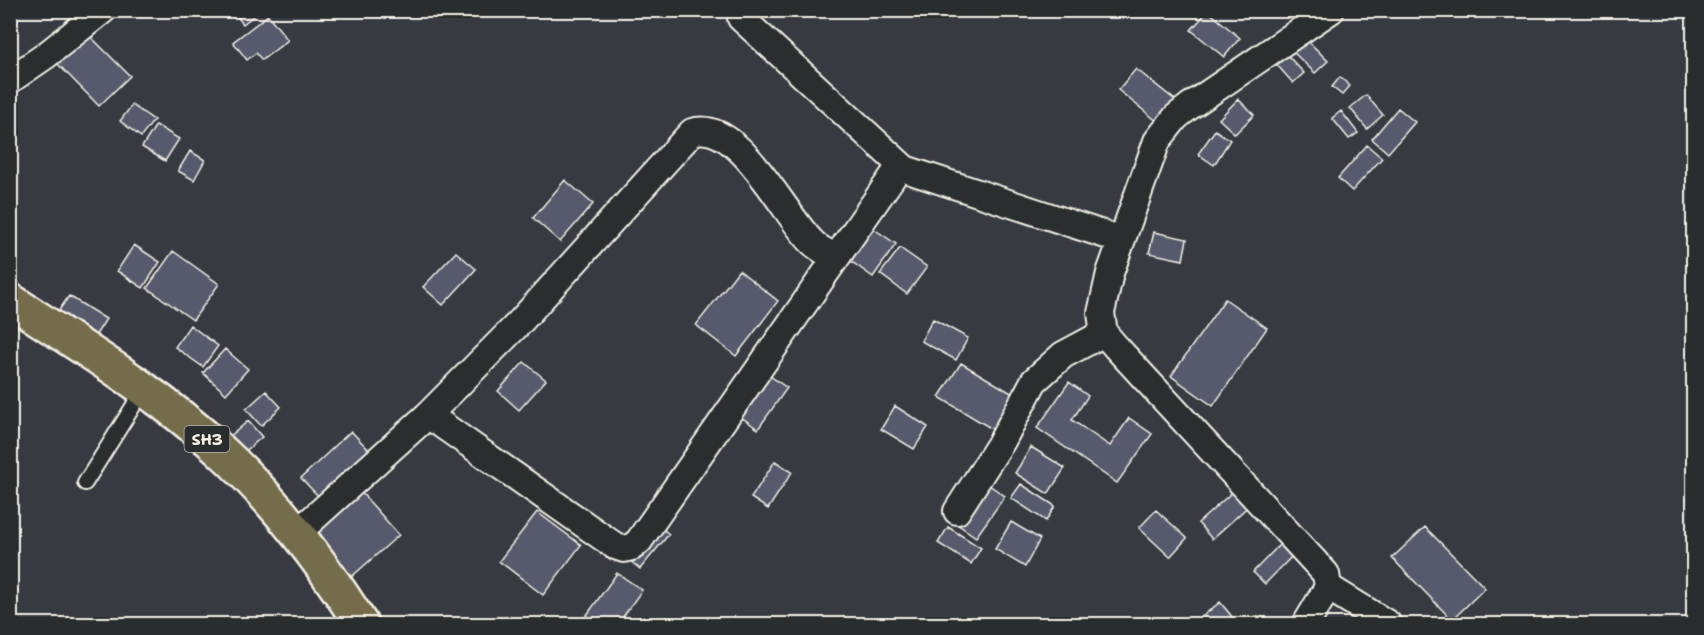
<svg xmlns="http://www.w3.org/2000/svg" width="1704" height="635" font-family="'Shantell Sans',sans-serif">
<rect width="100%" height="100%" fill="#373a41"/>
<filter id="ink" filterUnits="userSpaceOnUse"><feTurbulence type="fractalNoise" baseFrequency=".0167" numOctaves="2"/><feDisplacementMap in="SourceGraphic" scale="12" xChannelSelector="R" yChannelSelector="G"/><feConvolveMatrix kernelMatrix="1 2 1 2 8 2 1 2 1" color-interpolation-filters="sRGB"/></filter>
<g filter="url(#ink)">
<!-- building -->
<path fill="#565a6c" stroke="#f4f1e8" stroke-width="1.5" d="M232 10H261L243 24Z
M1208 11 1240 38 1224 57 1191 30Z
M268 15 288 40 262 60 256 53 247 60 233 42Z
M85 31 130 76 99 106 54 60Z
M1302 35 1328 61 1315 73 1289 48Z
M1287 55 1304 73 1293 83 1277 65Z
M1136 69 1180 104 1163 126 1118 90Z
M1340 77 1350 86 1342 95 1332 87Z
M1366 95 1383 115 1367 129 1350 108Z
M1238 99 1254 115 1235 134 1219 119Z
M132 105 154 120 141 137 120 121Z
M1398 108 1415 122 1388 153 1372 139Z
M1341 111 1358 133 1349 139 1332 118Z
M156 125 179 139 165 161 142 147Z
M1215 130 1230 140 1214 165 1198 154Z
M1367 145 1382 158 1352 191 1338 178Z
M190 151 205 160 194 180 178 171Z
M565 180 593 204 560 242 533 218Z
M868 225 896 244 873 277 845 257Z
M1154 232 1187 239 1183 260 1149 253Z
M134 245 160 262 143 288 117 271Z
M900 248 927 267 907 294 880 274Z
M173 251 219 284 193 320 147 288Z
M456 252 476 269 443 305 423 287Z
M739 270 778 301 736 356 696 325Z
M69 296 106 319 94 338 57 313Z
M1225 299 1267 328 1213 406 1171 376Z
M933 319 968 338 956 360 921 341Z
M190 325 218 346 203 367 175 347Z
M225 349 248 369 226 394 203 373Z
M524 362 546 380 519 410 498 391Z
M961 363 1018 397 997 432 939 397Z
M763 371 787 388 758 429 734 412Z
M1069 382 1088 396 1072 420 1110 446 1129 418 1152 434 1117 483 1037 428Z
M266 391 281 407 261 426 246 409Z
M895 406 928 427 914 449 881 429Z
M248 421 262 437 242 454 228 438Z
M351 431 369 450 320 498 301 478Z
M1031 447 1065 468 1048 494 1015 473Z
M775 461 792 472 768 509 751 498Z
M986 483 1005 496 976 537 957 524Z
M1021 484 1055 506 1046 521 1011 498Z
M1238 487 1252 503 1212 539 1198 523Z
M361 492 399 535 349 579 311 537Z
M1156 510 1187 538 1170 557 1139 528Z
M537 512 581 545 543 595 499 561Z
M1011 522 1040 539 1025 567 995 549Z
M658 525 669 534 640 569 629 560Z
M948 527 981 548 971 564 938 543Z
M1425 527 1485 588 1452 620 1392 558Z
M1286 538 1298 550 1265 584 1253 572Z
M617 573 642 590 618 624H593L584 619Z
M1220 602 1233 618 1226 624H1201L1198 620Z"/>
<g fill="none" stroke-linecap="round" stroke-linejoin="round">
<!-- lane casing -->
<g stroke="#f4f1e8" stroke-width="18">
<path id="lane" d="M85 483 144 389"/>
</g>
<!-- street casing -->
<g stroke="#f4f1e8" stroke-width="30">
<path id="street" d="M741 10V18L905 169
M10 80 45 56 103 10
M428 415 615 546 624 549 632 547 639 541 898 169H905L1121 240
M957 511 1002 441 1034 381 1063 355 1104 333
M296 534 428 415 520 322 692 132C739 117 784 216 813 243 819 249 828 253 836 258
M1328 587 1388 624
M1306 624 1328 587 1326 574 1116 347 1104 333 1101 313 1110 273 1157 141 1176 117 1190 106 1331 10"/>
</g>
<!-- primary casing -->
<g stroke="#f4f1e8" stroke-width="38">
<path id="primary" d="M10 300C81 347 155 391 218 448 273 498 321 561 361 624"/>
</g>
<!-- lane -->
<use href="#lane" stroke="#2a2d2e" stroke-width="14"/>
<!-- street -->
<use href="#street" stroke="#2a2d2e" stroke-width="26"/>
<!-- primary -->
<use href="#primary" stroke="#746c4b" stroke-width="33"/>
</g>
</g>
<g text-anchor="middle" stroke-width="6" stroke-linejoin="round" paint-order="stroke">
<!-- shield labels -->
<rect fill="#2a2d2e" stroke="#b7b6b0" stroke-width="1.5" x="184.5" y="426" width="45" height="26" rx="4.5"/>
<g font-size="16" font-weight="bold" fill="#f4f1e8">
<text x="207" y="445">SH3</text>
</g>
</g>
<!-- margin -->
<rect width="1704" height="635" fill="none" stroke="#2a2d2e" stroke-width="36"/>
<rect x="18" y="18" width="1668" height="599" fill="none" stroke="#f4f1e8" stroke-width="2" filter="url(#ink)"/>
</svg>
